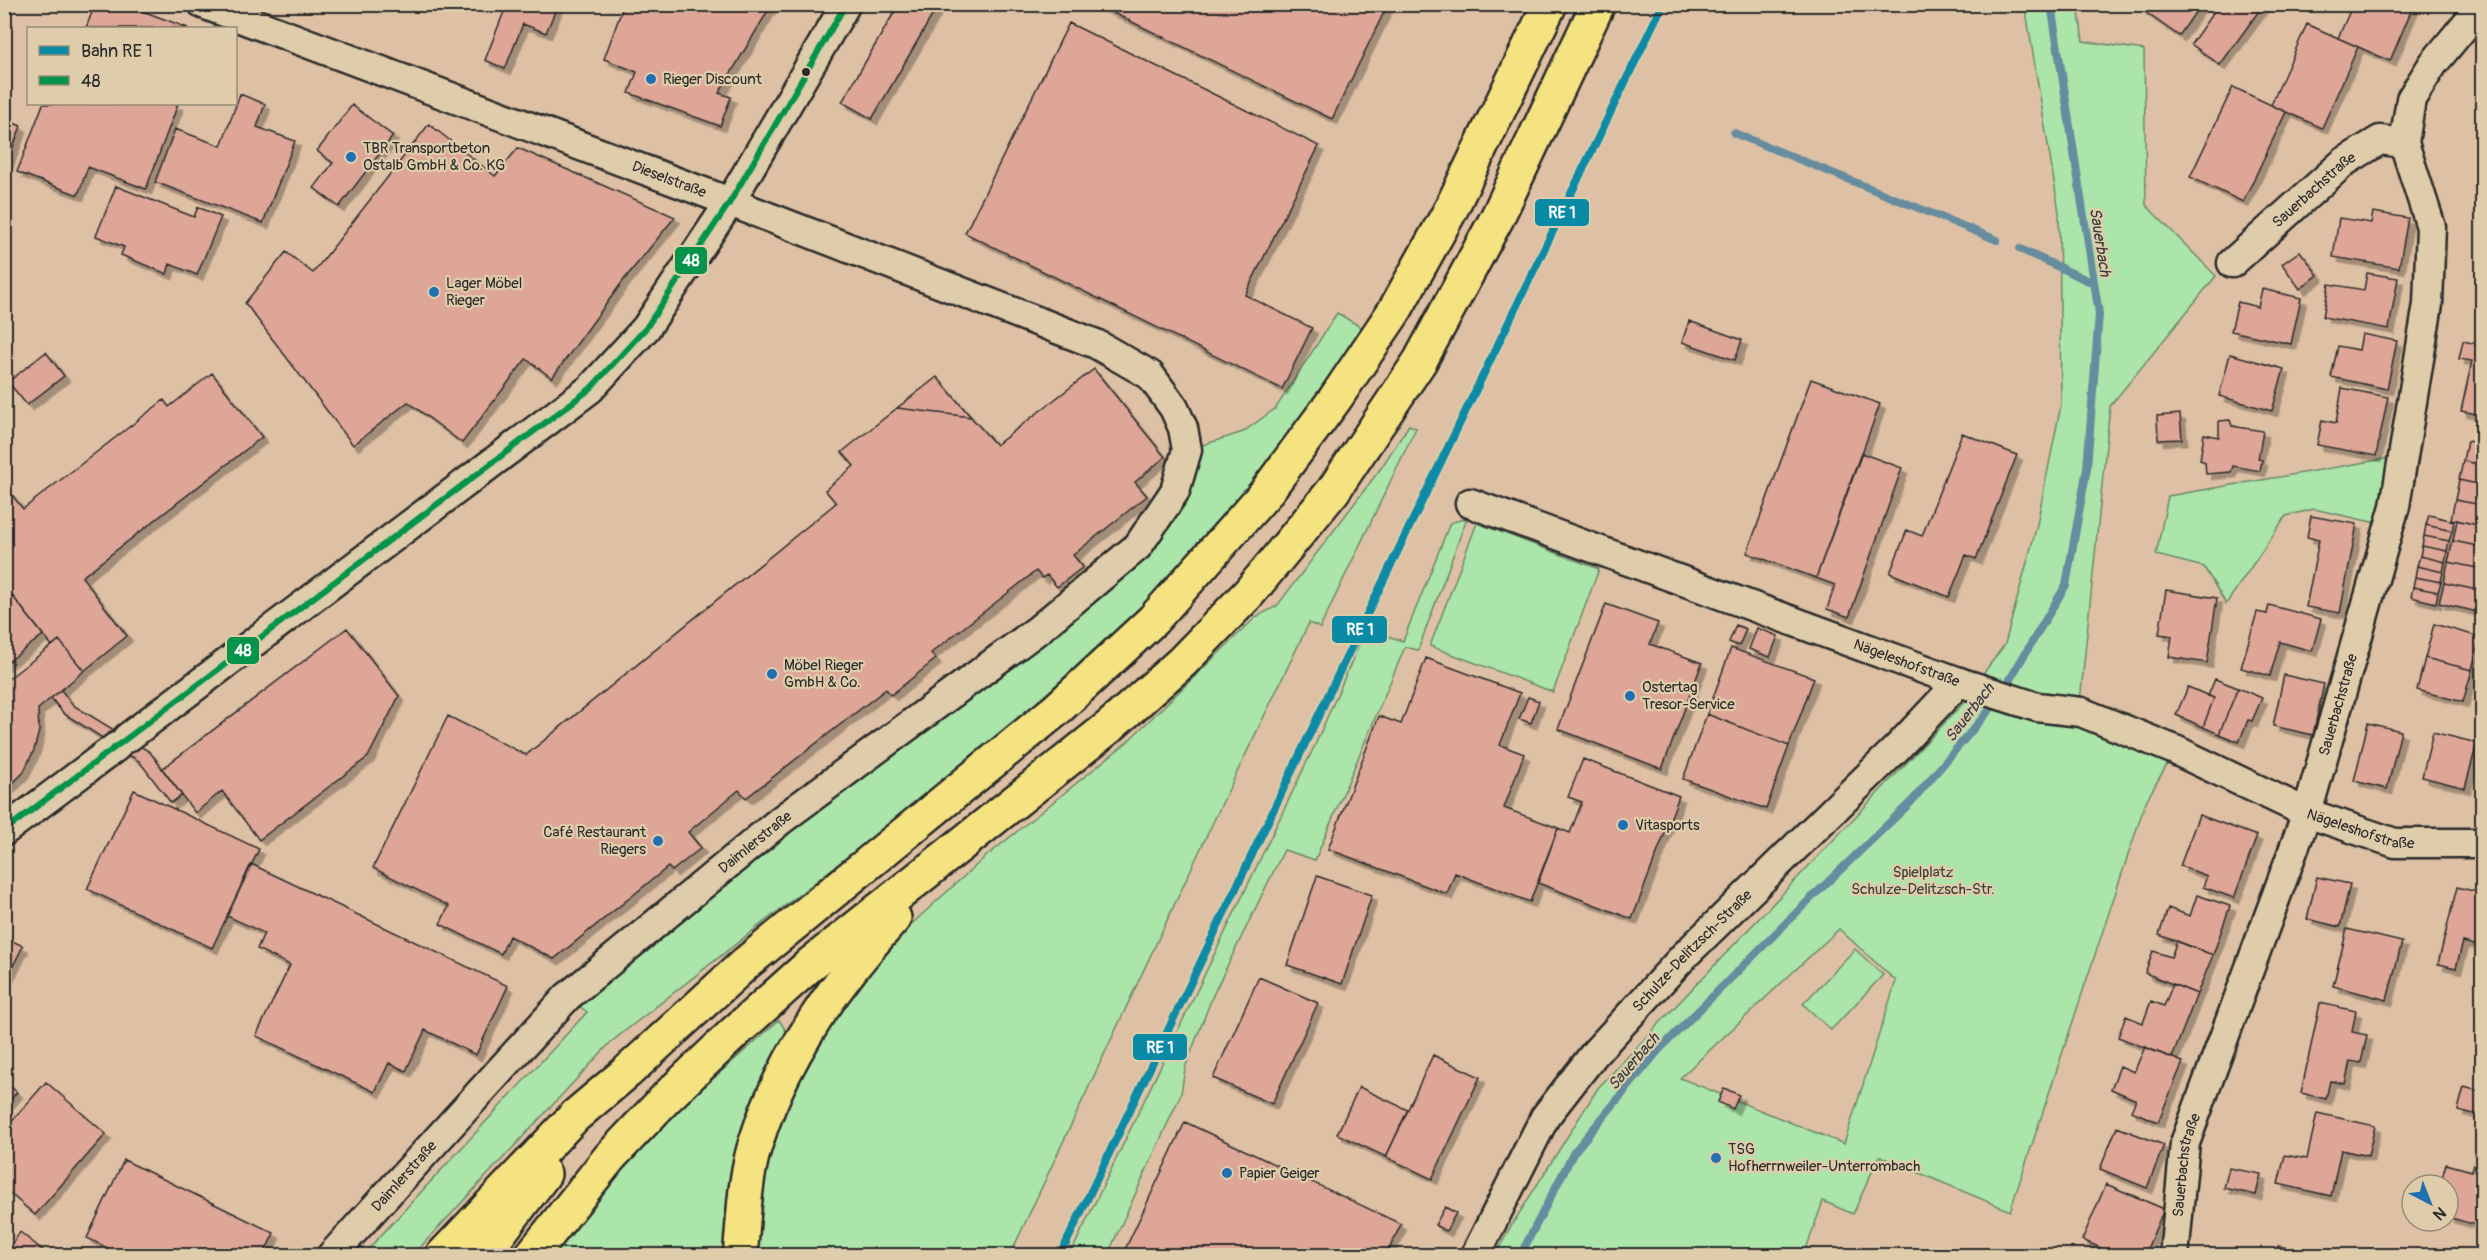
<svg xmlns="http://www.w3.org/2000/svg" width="2487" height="1260" font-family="Pangolin,sans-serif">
<defs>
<filter id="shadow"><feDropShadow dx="5.5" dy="5.5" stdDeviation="0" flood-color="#0004"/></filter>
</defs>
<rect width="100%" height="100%" fill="#dec1a4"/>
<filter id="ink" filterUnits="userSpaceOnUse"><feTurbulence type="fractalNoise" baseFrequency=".0167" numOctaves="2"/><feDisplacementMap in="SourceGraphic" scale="12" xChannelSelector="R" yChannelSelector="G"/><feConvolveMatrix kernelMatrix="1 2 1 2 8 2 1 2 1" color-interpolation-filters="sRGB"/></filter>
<g filter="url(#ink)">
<!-- green -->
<path fill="#abe5aa" stroke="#6b886a" stroke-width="1.5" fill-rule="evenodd" d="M2025 5H2078L2083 41 2144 50 2146 205 2216 276 2110 406 2080 702 1974 686 2005 644 2036 529 2061 405 2059 212Z
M1337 313 1371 333 1293 444 1178 575 1065 686 611 1042 413 1255 362 1256 587 1012 567 997 1138 546 1187 450 1243 432 1276 408Z
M1409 425 1416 428 1320 628 1309 623 1216 816 1010 1255 546 1256 622 1160 779 1020 808 1066 850 991 905 930 983 859 1126 743 1256 617 1277 606 1381 468Z
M2390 458 2381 524 2314 509 2286 516 2226 604 2204 567 2156 555 2168 496Z
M1467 518 1418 650 1405 647 1315 860 1284 850 1213 995 1185 1068 1181 1094 1108 1254 1105 1255H1070L1315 745 1366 629 1403 641 1450 523Z
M1477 523 1599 569 1553 692 1430 646Z
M1973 693 2079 719 2172 756 2146 801 2010 1211 1879 1156 1853 1214 1823 1201 1804 1255 1495 1256 1510 1228 1598 1088ZM1839 929 1896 981 1844 1144 1680 1078Z
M1855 949 1883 975 1831 1030 1803 1004Z"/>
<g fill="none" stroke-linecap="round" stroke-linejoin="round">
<!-- stream -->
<path stroke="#658c9f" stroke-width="8" d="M1734 133 1997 240
M2020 249 2093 283
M2003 691 2066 585 2087 468 2099 314 2051 4
M1520 1256 1574 1152 1659 1050 1805 904 1911 802 1997 701"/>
</g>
<!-- building -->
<path fill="#dda697" stroke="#2b2b2b" stroke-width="1.5" filter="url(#shadow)" d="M95 4H124L188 28H86Z
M507 4H558L546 33 523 24 505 69 485 60Z
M624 4H772L719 93 731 97 720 126 629 93 637 72 604 59Z
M899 4H939L872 119 842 102Z
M1095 4H1388L1332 119Z
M2144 4H2201L2179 36 2141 9Z
M2219 4H2264L2220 65 2191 44Z
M2353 4H2414L2390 61 2338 38Z
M1069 23 1319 146 1245 295 1312 328 1282 389 965 233Z
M2307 24 2358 47 2322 128 2271 105Z
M2233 87 2286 112 2243 202 2190 177Z
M240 94 265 104 257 127 295 141 263 223 155 182 175 129 221 146Z
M43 104H178L146 189 88 167 78 195 17 172Z
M352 105 393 136 339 207 314 188 333 163 317 151Z
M4 119 21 126 4 171Z
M429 124 495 176 518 148 675 217 623 281 552 378 526 359 462 443 408 402 353 445 245 303 286 252 313 273Z
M116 186 194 217 198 207 221 217 197 275 170 264 167 274 121 255 124 247 96 236Z
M2373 212 2408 218 2399 268 2333 257 2339 218 2371 223Z
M2300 251 2318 275 2300 289 2282 264Z
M2367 273 2398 278 2389 329 2323 317 2329 284 2364 290Z
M2482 283V309L2476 308Z
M2262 289 2301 298 2291 344 2231 331 2238 302 2258 307Z
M1689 321 1742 340 1735 360 1682 342Z
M2362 334 2397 341 2387 389 2331 377 2338 346 2359 350Z
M2463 341 2482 345V415L2461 411 2472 361 2459 359Z
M46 352 64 376 27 405 8 382Z
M2230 354 2284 369 2272 411 2219 396Z
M1094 369 1165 457 1135 482 1147 496 1073 555 1083 567 1057 587 1047 575 1042 578 1036 571 931 653 936 659 891 695 886 689 746 798 739 790 688 832 701 848 672 871 668 867 554 959 509 936 501 954 440 924 449 906 373 868 448 716 526 755 836 503 825 490 854 466 842 452 897 408 971 417 996 445Z
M212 373 262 437 82 577 127 636 84 671 59 640 52 646 4 585V485L23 509 164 400 169 407Z
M937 377 971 417 897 408Z
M1811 379 1880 404 1816 578 1747 553Z
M2342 388 2388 397 2376 456 2317 445 2322 420 2336 423Z
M2180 414 2182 439 2158 440 2157 416Z
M2230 420 2232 426 2263 431 2258 459 2262 460 2260 471 2233 466 2231 472 2206 474 2205 462 2200 460 2204 434 2219 437V421Z
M1962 433 2017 455 1976 559 1966 555 1949 597 1890 573 1907 530 1922 536Z
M2467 441 2482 444V465L2463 461Z
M1861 453 1902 468 1849 617 1827 609 1835 585 1816 578Z
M2463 461 2482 465V485L2459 480Z
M2459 480 2482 485V505L2455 500Z
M2455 500 2482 505V526L2451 519Z
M2429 515 2454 521 2452 531 2426 525Z
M2311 516 2357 524 2340 613 2306 607 2319 540 2307 537Z
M2457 520 2482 526V547L2453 541Z
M2426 525 2452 531 2449 541 2424 536Z
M2424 536 2449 541 2447 551 2422 546Z
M2453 541 2482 547V569L2448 562Z
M2422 546 2447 551 2445 562 2420 556Z
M2420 556 2445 562 2443 572 2417 566Z
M2448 562 2482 569V591L2444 583Z
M2417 566 2443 572 2441 582 2415 577Z
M2415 577 2441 582 2438 592 2413 587Z
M2444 583 2482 591V613L2439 603Z
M4 585 43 635 4 665Z
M2413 587 2438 592 2436 603 2411 597Z
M2166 590 2217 598 2207 663 2169 657 2172 636 2159 634Z
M1606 604 1658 623 1650 644 1702 663 1662 769 1558 729Z
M2269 605 2321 619 2312 651 2280 642 2270 676 2241 668 2257 612 2267 614Z
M2434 624 2480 637 2472 670 2425 658Z
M1736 625 1746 629 1739 646 1729 642Z
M347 628 399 696 368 757 259 840 222 791 195 813 162 769Z
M1757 628 1778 636 1770 657 1749 649Z
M59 640 84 671 38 709 39 731 34 750 23 773 4 792V682Z
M1731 648 1814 678 1789 746 1707 714Z
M1426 658 1520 693 1500 745 1524 754 1504 808 1558 828 1530 902 1455 873 1447 894 1328 849 1379 716 1401 724Z
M2425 658 2472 670 2463 702 2417 690Z
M2284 675 2324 684 2313 735 2273 726Z
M2215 679 2238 688 2219 734 2203 727 2214 698 2208 696Z
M2188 687 2214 698 2203 727 2176 715Z
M2238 688 2262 698 2252 721 2248 720 2239 742 2219 734Z
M61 690 73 705 150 752 182 795 171 803 139 761 63 713 51 698Z
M1528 697 1539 701 1531 723 1519 719Z
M1707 714 1789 746 1766 809 1683 779Z
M2368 723 2401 731 2387 789 2354 781Z
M2433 732 2477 743 2465 788 2422 777Z
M1583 759 1679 796 1632 919 1538 883 1558 828 1570 833 1582 802 1568 797Z
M134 790 259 849 212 948 87 889Z
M2199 815 2257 836 2234 898 2203 887 2207 876 2180 866Z
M251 864 508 986 476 1055 425 1030 406 1071 389 1063 375 1092 256 1036 290 965 257 949 264 933 227 916Z
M1317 876 1372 895 1342 984 1287 965Z
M2317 877 2350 884 2340 927 2307 919Z
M2457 887 2482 893V931L2479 946 2463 942 2456 968 2438 964Z
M2197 895 2230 906 2213 955 2159 935 2168 908 2190 916Z
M2347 929 2402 942 2387 1000 2333 986Z
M4 937 23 946 5 982H4Z
M2177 941 2213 955 2197 994 2145 973 2153 951 2171 957Z
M1259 977 1318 1003 1272 1104 1213 1078Z
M2173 984 2197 994 2172 1058 2118 1037 2126 1016 2143 1023 2151 1001 2164 1006Z
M2320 1003 2356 1011 2352 1032 2367 1035 2361 1063 2350 1061 2345 1084 2330 1081 2326 1099 2301 1093Z
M2145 1047 2183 1062 2158 1122 2131 1111 2136 1100 2111 1089 2120 1066 2134 1072Z
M1433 1055 1480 1077 1432 1179 1386 1157Z
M4 1081 17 1092 4 1107Z
M46 1082 106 1134 35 1215 4 1188V1130Z
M1359 1087 1408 1110 1386 1157 1337 1134Z
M2464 1087 2482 1092V1116L2458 1110Z
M1724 1088 1739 1095 1733 1109 1718 1102Z
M2317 1113 2375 1126 2368 1156 2341 1150 2331 1196 2278 1184 2285 1155 2307 1159Z
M1185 1122 1401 1224 1386 1256H1122Z
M2117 1127 2164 1145 2147 1188 2100 1169Z
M2480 1144H2482V1227L2448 1217V1185H2440L2446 1164 2472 1171Z
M124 1160 274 1233 263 1256H124L87 1238Z
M2229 1168 2261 1174 2256 1195 2224 1188Z
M2106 1184 2164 1209 2144 1256H2120L2082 1240Z
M1445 1207 1456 1213 1446 1231 1435 1225Z
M20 1232 50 1256H4Z
M2278 1246 2321 1255 2275 1256Z
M2427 1251 2459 1256H2426Z"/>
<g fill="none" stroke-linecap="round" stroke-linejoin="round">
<!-- minor casing -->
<g stroke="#2b2b2b" stroke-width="33">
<g id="minor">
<path id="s1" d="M203 4 730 202 1096 344 1150 375 1174 408 1183 428 1187 450 1175 491 1138 546 1039 629 781 820 567 997 331 1256"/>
<path id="s2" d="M2232 263 2344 162 2380 140 2404 143"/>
<path id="s3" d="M1470 503 1959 682 2037 707 2081 712 2175 750 2307 813 2395 843H2482"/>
<path d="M127 738 590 389 646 328 730 202 846 4"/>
<path d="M4 831 116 747"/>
<path id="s4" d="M1475 1256 1545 1117 1595 1053 1685 955 1897 748 1959 682"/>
<path id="s5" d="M2174 1256 2185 1143 2307 813 2395 506 2428 304 2431 227 2404 143 2411 99 2433 64 2482 5"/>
</g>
</g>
<!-- trunk casing -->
<g stroke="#2b2b2b" stroke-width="38">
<path id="trunk" d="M442 1256 575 1116 627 1072 746 963 1056 710 1153 620 1264 495 1335 399 1395 310 1450 211 1550 4
M482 1256 544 1174
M531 1256 610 1157 667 1097 734 1033 812 963 1109 727 1182 662 1249 593 1333 491 1420 361 1497 218 1598 4
M740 1256C744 1219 744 1178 756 1142 782 1058 835 983 894 918"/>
</g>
<!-- minor -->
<use href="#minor" stroke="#dfccaa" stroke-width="28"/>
<!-- trunk -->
<use href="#trunk" stroke="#f5e382" stroke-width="33"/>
<!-- bus-1 casing -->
<g stroke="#dfccaa" stroke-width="10">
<path id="bus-1" d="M4 831 590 389 646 328 730 202 846 4"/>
</g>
<!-- bus-1 -->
<use href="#bus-1" stroke="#06944b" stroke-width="6"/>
<!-- rail-1 casing -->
<g stroke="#dfccaa" stroke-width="12">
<path id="rail-1" d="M1060 1256 1358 633 1663 4"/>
</g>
<!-- rail-1 -->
<use href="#rail-1" stroke="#0b8aa5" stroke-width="8"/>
</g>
</g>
<!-- markers -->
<circle fill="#2b2b2b" stroke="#dfccaa" stroke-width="2" cx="806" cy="72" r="5"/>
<g fill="#1f6fb2" stroke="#dfccaa" stroke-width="2">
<circle cx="651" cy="79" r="6"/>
<circle cx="351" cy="157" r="6"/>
<circle cx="434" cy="292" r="6"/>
<circle cx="772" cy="674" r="6"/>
<circle cx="1630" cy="696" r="6"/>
<circle cx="1623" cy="825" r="6"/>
<circle cx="658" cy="841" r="6"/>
<circle cx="1716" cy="1158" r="6"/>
<circle cx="1227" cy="1173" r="6"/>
</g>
<g text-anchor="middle" stroke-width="4.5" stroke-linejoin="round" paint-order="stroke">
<!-- poi labels -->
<g font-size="15" fill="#2b2b2b" stroke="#dfccaa" text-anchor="start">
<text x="663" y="84">Rieger Discount</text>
<text x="363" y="153">TBR Transportbeton<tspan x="363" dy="17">Ostalb GmbH &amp; Co. KG</tspan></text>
<text x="446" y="288">Lager Möbel<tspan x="446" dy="17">Rieger</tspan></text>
<text x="784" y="670">Möbel Rieger<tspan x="784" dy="17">GmbH &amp; Co.</tspan></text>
<text x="1642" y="692">Ostertag<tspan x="1642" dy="17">Tresor-Service</tspan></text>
<text x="1635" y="830">Vitasports</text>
<text x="646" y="837" text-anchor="end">Café Restaurant<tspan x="646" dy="17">Riegers</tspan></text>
<text x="1728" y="1154">TSG<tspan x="1728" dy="17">Hofherrnweiler-Unterrombach</tspan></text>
<text x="1239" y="1178">Papier Geiger</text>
</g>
<!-- street labels -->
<g font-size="15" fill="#2b2b2b" stroke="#dfccaa">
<text dy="5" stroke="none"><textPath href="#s1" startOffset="498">Dieselstraße</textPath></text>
<text dy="5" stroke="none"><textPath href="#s2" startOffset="110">Sauerbachstraße</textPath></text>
<text dy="5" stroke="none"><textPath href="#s3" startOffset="465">Nägeleshofstraße</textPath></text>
<text dy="5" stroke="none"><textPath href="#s5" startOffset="578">Sauerbachstraße</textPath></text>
<text dy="5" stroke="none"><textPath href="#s3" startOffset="951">Nägeleshofstraße</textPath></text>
<text transform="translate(755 842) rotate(-39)" y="5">Daimlerstraße</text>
<text dy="5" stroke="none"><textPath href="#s4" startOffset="378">Schulze-Delitzsch-Straße</textPath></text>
<text dy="5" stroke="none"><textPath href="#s5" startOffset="92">Sauerbachstraße</textPath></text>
<text transform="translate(404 1176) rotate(-48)" y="5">Daimlerstraße</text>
</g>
<!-- park labels -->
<g font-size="15" fill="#383e38" stroke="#dfccaa">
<text x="1923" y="877">Spielplatz<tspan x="1923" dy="17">Schulze-Delitzsch-Str.</tspan></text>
</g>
<!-- water labels -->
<g font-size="16" font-style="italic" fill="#353b3e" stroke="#dfccaa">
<text transform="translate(2101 242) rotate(81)" y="6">Sauerbach</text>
<text transform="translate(1969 712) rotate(-52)" y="6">Sauerbach</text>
<text transform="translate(1633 1061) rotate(-49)" y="6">Sauerbach</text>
</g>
</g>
<g stroke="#dfccaa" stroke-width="2">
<rect x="1534" y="198" width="56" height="29" rx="6" fill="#0b8aa5"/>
<rect x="674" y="246" width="34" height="29" rx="6" fill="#06944b"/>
<rect x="1331" y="615" width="57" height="29" rx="6" fill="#0b8aa5"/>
<rect x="226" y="636" width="34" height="29" rx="6" fill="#06944b"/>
<rect x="1132" y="1033" width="56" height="28" rx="6" fill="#0b8aa5"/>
</g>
<g font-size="16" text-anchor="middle" font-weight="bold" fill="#fff">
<text x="1562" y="218">RE 1</text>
<text x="691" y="266">48</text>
<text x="1360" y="635">RE 1</text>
<text x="243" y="656">48</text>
<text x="1160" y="1053">RE 1</text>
</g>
<!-- margin -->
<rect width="2487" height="1260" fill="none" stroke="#dfccaa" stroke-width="24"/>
<rect x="12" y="12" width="2463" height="1236" fill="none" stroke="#2b2b2b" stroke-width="2" filter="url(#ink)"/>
<!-- legend -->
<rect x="27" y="27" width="210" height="78" fill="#dfccaa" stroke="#978c77" stroke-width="1.5"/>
<rect x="39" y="46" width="30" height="9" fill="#0b8aa5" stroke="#978c77" stroke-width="1.5"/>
<text x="81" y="57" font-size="18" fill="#2b2b2b">Bahn RE 1</text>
<rect x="39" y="76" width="30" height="9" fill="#06944b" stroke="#978c77" stroke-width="1.5"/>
<text x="81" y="87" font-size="18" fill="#2b2b2b">48</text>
<!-- north arrow -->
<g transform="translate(2430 1203) rotate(138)"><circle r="28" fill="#dfccaa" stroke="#978c77" stroke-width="1.5"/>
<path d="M0-4.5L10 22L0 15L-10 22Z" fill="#1f6fb2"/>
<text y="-9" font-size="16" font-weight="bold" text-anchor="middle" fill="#2b2b2b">N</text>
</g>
</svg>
